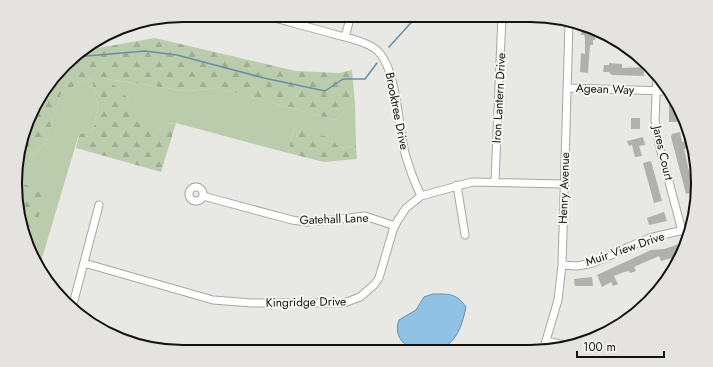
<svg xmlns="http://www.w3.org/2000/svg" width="713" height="367" font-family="Jost,sans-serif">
<defs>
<pattern id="forest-firs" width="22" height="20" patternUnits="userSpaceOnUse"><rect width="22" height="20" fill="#baccac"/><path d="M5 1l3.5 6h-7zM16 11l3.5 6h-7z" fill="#9fae93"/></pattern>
</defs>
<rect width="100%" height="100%" fill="#e8e8e4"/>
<!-- grass -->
<path fill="#baccac" d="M91 77 98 106 93 131 79 134 39 268 32 258 28 243 35 231 17 179 18 169 46 142 61 94Z
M106 79 187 91 218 88 335 120 355 104 356 146 339 148 294 128 288 153 176 123 166 124 153 134 130 114 128 98Z"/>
<!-- forest -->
<path fill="url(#forest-firs)" d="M155 38 296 71 339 73 352 70 355 104 335 120 218 88 187 91 107 79 128 98 131 114 149 120 153 134 166 124 176 123 161 172 76 148 79 134 93 131 98 106 91 77 61 94 46 142 18 169V150L43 90 80 51Z
M294 128 331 138 339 148 356 146 357 159 324 162 288 153Z
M17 179 44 196 35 231 28 243 16 205Z"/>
<!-- water -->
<path fill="#8fc2e5" stroke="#6a8ea6" d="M433 294C449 294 456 293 466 307 463 321 459 337 446 346 427 360 389 347 399 320L416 310 424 297Z"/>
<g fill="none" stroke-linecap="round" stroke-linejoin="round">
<!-- stream -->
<path stroke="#6a8ea6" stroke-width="1.5" d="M389 47 418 15
M75 57 145 51 177 55 264 78 325 91 343 79H365L377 63"/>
</g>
<!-- building -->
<path fill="#b0b0ac" d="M582 26 595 30V40H593V45H590L588 73 580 72 581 53 585 54V39L584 35H581Z
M609 63 622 64V68L644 67V76L612 75 609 72H603L604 65H609Z
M669 104H675L678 110V122H669Z
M631 118H640V129H631Z
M680 132 682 142 687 141 689 147 684 149 695 198 697 197 694 209 689 193 686 194 671 137 672 134Z
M643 137 645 145 639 146 642 156 635 157 632 145 629 146 627 141Z
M651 161 662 201 654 203 643 163Z
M664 212 667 221 649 225 647 218Z
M685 242 678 261 672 262 671 258 661 261 659 256 634 267 636 271 630 273 629 271 624 272 614 276 618 284 613 286 611 282 602 287 597 275 651 250 664 249Z
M592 277 593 286H575L574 279Z"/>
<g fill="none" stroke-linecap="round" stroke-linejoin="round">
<!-- minor casing -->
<g stroke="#a7a7a3" stroke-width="9">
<path id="minor" d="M264 15C288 22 313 28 337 35 349 38 364 41 374 48 397 63 398 126 405 153 409 168 414 181 421 196
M345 37 351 15
M657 74 655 120 659 144 682 231
M567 88 667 91
M495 181 502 15
M457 185 465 235
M189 194a7 7 0 1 1 14 0a7 7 0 1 1-14 0Z
M203 196 292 220 306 222 332 220 365 216 395 226
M84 263 213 300 252 303H344L360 297 374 285 379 278 393 230 398 220 406 208 421 196 472 182 564 184
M562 265 577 266 593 263 649 238 688 229
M72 308 99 205
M546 341 569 346
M543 351 558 300 562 265 569 23"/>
</g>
<!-- minor -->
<use href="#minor" stroke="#fff" stroke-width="7"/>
</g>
<g text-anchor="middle" stroke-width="4" stroke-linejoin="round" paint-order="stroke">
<!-- street labels -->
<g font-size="12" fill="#131312" stroke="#f6f5f1">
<text transform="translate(605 89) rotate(2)" y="4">Agean Way</text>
<text transform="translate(499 98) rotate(-87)" y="4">Iron Lantern Drive</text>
<text transform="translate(397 111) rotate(79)" y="4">Brooktree Drive</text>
<text transform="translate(663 153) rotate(77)" y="4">Jares Court</text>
<text transform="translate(564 188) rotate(-88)" y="4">Henry Avenue</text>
<text transform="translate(334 219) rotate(-2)" y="4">Gatehall Lane</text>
<text transform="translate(625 249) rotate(-19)" y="4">Muir View Drive</text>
<text transform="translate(306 302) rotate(-1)" y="4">Kingridge Drive</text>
</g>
</g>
<!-- crop -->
<path d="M0 0H713V367H0ZM183 22H530A161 161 0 0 1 691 183V184A161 161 0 0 1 530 345H183A161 161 0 0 1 22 184V183A161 161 0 0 1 183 22Z" fill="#e4e3df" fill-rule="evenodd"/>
<path fill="none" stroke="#131312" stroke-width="2" d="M183 22H530A161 161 0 0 1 691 183V184A161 161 0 0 1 530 345H183A161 161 0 0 1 22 184V183A161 161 0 0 1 183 22Z"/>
<!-- scale -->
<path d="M577 351v6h87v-6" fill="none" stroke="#131312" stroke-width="2"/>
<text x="583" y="351" font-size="12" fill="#131312" stroke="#f6f5f1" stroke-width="3" paint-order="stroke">100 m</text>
</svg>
